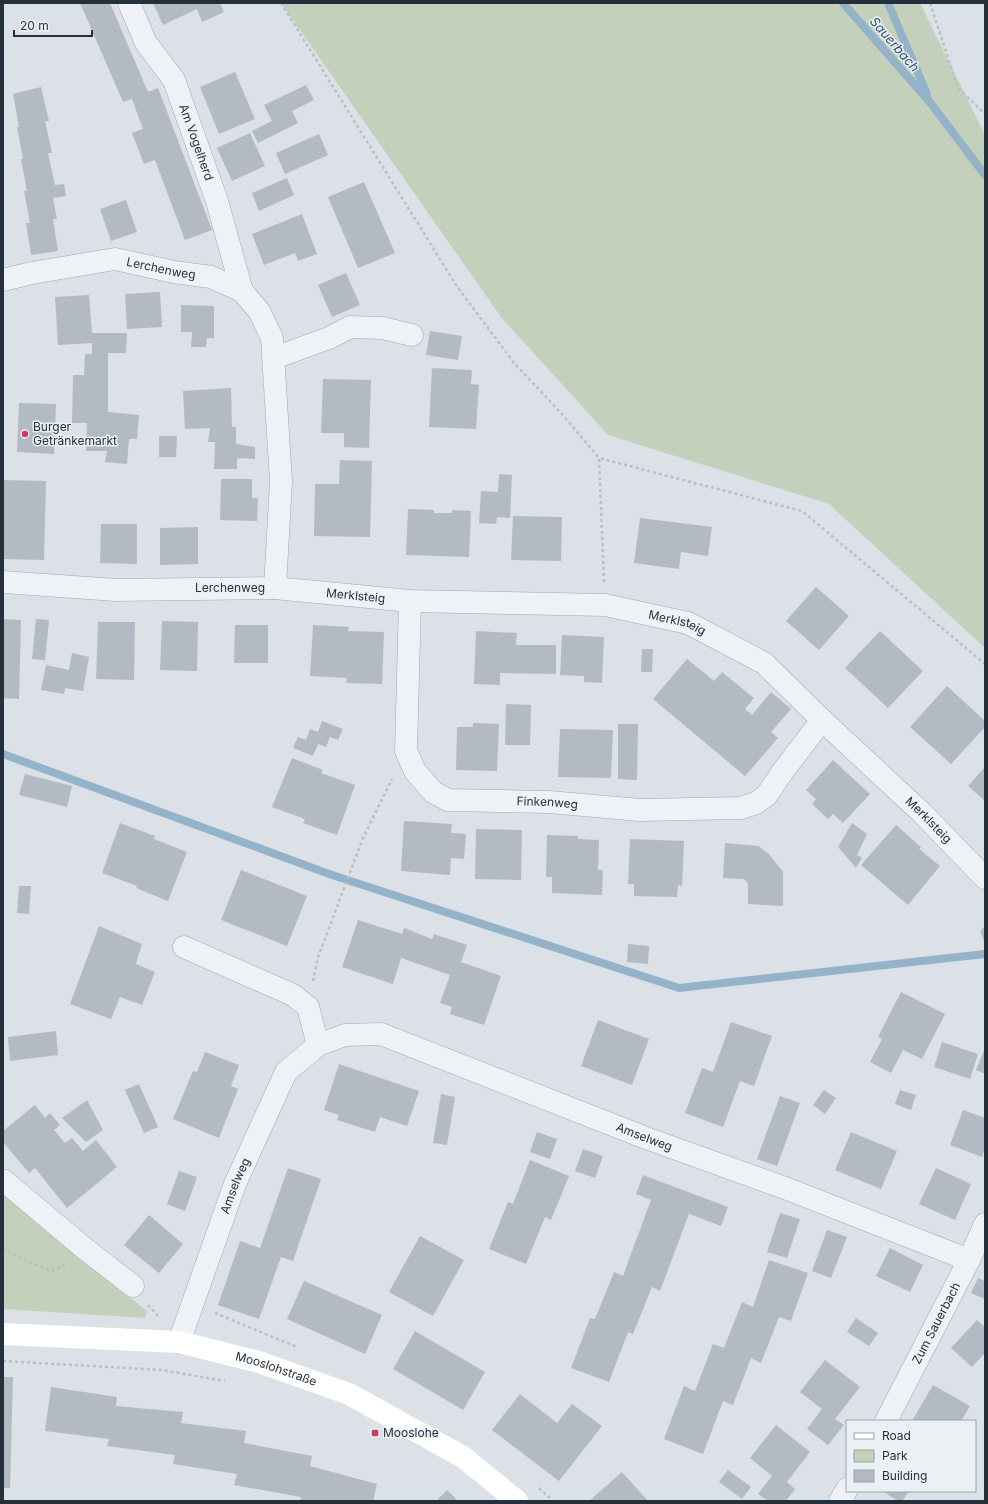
<svg xmlns="http://www.w3.org/2000/svg" width="988" height="1504" font-family="Inter,sans-serif">
<rect width="100%" height="100%" fill="#dbe1e6"/>
<!-- green -->
<path fill="#c3d1bc" d="M281 3H920L985 135V648L829 504 608 435 501 317Z
M3 1192 38 1225 147 1311 145 1318 3 1309Z"/>
<g fill="none" stroke-linecap="round" stroke-linejoin="round">
<!-- stream -->
<path stroke="#95b3c8" stroke-width="8" d="M843 3 929 101 985 175
M888 3 927 94
M3 754 332 875 679 988 985 954"/>
</g>
<!-- building -->
<path fill="#b3bac3" d="M80 3H110L148 92 158 88 212 230 185 240 155 160 144 164 132 133 143 129 132 99 123 102Z
M153 3H220L224 12 202 22 197 9 163 25Z
M235 72 255 119 219 134 200 87Z
M306 85 314 100 292 111 298 123 258 143 252 131 272 121 264 105Z
M41 87 49 121H45L52 153H48L55 185 64 184 66 196 53 198 57 219H53L58 251 31 255 26 223H30L24 191H27L21 159H23L17 127H19L13 94Z
M250 133 265 166 232 181 217 148Z
M319 134 328 155 285 174 276 153Z
M287 178 294 195 259 211 252 193Z
M364 182 395 253 358 268 328 197Z
M126 200 137 232 111 241 100 209Z
M302 214 317 254 298 261 295 253 264 265 252 234Z
M346 273 360 305 332 317 318 285Z
M160 292 162 327 127 329 125 294Z
M89 295 92 333H127L126 353H108V412L139 415 137 439H129L127 464 105 462 107 451H86L87 423H72L73 375H84L85 354H92V343L58 345 55 297Z
M181 305 214 306V338H207L206 347H191L192 332H181Z
M430 331 462 336 458 360 426 355Z
M432 368 472 370 471 384 479 385 476 429 429 427Z
M323 379 371 380 369 448 344 447V433H321Z
M231 388 232 427H236V444L255 447V459L237 458V469H214L215 442H208L210 428 185 429 183 391Z
M19 403 56 404 54 454 17 452Z
M159 436H177L176 457H159Z
M340 460 372 461 370 537 314 536 315 484H339Z
M499 474 512 475 510 518 497 517 496 524 479 523 481 491 498 492Z
M221 479H252V498H258L257 521 220 520Z
M3 480 46 481 44 560 3 559Z
M408 509 434 510V513H452V510L471 511 469 557 406 555Z
M513 516 562 517 561 561 511 560Z
M640 518 712 527 708 556 681 552 679 569 634 563Z
M101 524H137V564L100 563Z
M198 527V564L160 565V528Z
M816 587 849 616 819 650 786 621Z
M3 619 21 620 19 699 3 698Z
M36 619 49 620 45 660 32 659Z
M162 621 198 622 197 671 160 670Z
M98 622H135L134 680 96 679Z
M235 625H268V663H234Z
M313 625 349 627 348 631 384 632 382 684 346 683 347 678 310 676Z
M476 631 517 633 516 645H556V674L500 673V685L474 684Z
M880 631 923 671 888 708 845 668Z
M562 635 604 637 602 683 584 682V676L560 675Z
M642 649H653L652 672H641Z
M72 653 89 657 83 691 65 688 64 694 41 690 46 665 69 670Z
M687 659 714 681 722 672 754 698 745 709 752 715 771 692 791 709 771 732 778 738 745 776 653 699Z
M947 686 985 721V727L951 764 910 727Z
M506 704 531 705 530 745H505Z
M322 721 343 729 338 740 330 737 326 747 318 744 313 756 293 748 298 737 306 740 310 729 318 732Z
M473 723 499 724 497 771 456 770 457 727H473Z
M618 724H638L637 780 618 779Z
M560 729 613 730 611 778 558 777Z
M292 758 323 770 321 773 355 785 337 835 303 823 305 819 272 807Z
M833 760 870 794 843 823 833 814 828 819 812 804 816 799 806 790Z
M985 767V801L968 786Z
M25 774 72 786 67 807 19 795Z
M404 821 452 824 451 833 466 834 464 859 451 858 450 875 401 871Z
M120 823 155 836 154 839 187 852 168 901 136 888 137 886 102 873Z
M852 823 867 834 857 855 862 858 856 868 838 847Z
M896 825 921 847 919 849 940 866 908 905 861 865Z
M476 829 522 830 521 880 475 879Z
M547 835 578 836V839L599 840 598 870H603L602 895 552 893V877H546Z
M630 839 684 841 682 886 678 885 677 897 634 896V884H628Z
M725 843 758 846 769 854 783 872V906L748 904V884L744 879 723 878Z
M241 870 307 896 287 946 221 920Z
M19 886H31L29 914 17 913Z
M358 920 402 934 404 928 432 939 434 934 467 945 461 962 501 976 484 1025 450 1014 452 1007 440 1003 450 975 401 958 393 984 342 967Z
M99 926 142 944 136 964 155 972 142 1005 120 997 111 1019 70 1004Z
M985 926V944L980 931Z
M628 944 649 946 648 964 627 962Z
M901 992 945 1014 922 1059 903 1050 891 1073 870 1062 882 1039 878 1037Z
M598 1020 649 1039 632 1085 581 1066Z
M731 1022 772 1036 754 1086 740 1081 723 1127 685 1113 702 1068 713 1072Z
M56 1031 58 1055 10 1061 8 1037Z
M942 1042 978 1054 970 1079 934 1067Z
M985 1048V1074L976 1070Z
M205 1052 239 1065 231 1086 238 1089 219 1138 173 1119 193 1071 197 1072Z
M339 1064 419 1091 407 1126 380 1117 375 1132 337 1120 339 1115 324 1110Z
M139 1084 158 1127 144 1133 125 1090Z
M824 1090 836 1098 825 1114 813 1105Z
M900 1090 916 1095 911 1110 895 1104Z
M441 1094 455 1097 447 1145 433 1143Z
M780 1096 800 1103 777 1166 757 1159Z
M87 1100 103 1130 86 1142 62 1118Z
M35 1105 45 1118 50 1113 60 1125 54 1130 65 1143 72 1138 83 1151 96 1140 117 1167 67 1208 35 1168 29 1173 3 1142V1131Z
M963 1110 985 1118V1148L982 1157 950 1145Z
M537 1132 557 1139 550 1159 530 1152Z
M851 1132 897 1151 881 1189 835 1170Z
M583 1149 603 1156 595 1178 575 1171Z
M530 1160 569 1176 551 1220 545 1217 526 1264 489 1249 508 1202 513 1204Z
M288 1168 321 1179 293 1261 281 1257 259 1319 218 1305 240 1241 260 1248Z
M936 1168 971 1184 955 1220 919 1204Z
M179 1171 197 1177 185 1211 167 1204Z
M643 1175 728 1207 721 1226 689 1214 660 1291 652 1287 633 1334 628 1332 609 1382 571 1368 590 1318 595 1319 614 1272 623 1276 632 1251 651 1200 636 1194Z
M780 1213 800 1219 787 1258 767 1252Z
M149 1215 183 1244 159 1273 124 1245Z
M827 1230 847 1237 831 1278 812 1271Z
M420 1236 464 1260 433 1316 389 1292Z
M890 1248 923 1265 910 1292 876 1276Z
M769 1260 808 1273 791 1321 779 1317 761 1363 751 1358 733 1405 723 1401 703 1454 664 1439 684 1386 695 1391 713 1344 724 1348 742 1302 753 1307Z
M978 1278 985 1281V1299L971 1293Z
M304 1281 382 1315 365 1354 287 1319Z
M856 1318 878 1333 869 1346 847 1332Z
M977 1320 985 1327V1353L972 1367 951 1348Z
M415 1331 485 1372 463 1410 393 1369Z
M825 1360 860 1387 835 1419 844 1425 828 1445 807 1429 822 1409 800 1392Z
M3 1377H13L10 1488H3Z
M933 1385 970 1406 961 1421H912Z
M51 1387 117 1397 116 1406 183 1412 181 1423 246 1431 244 1443 312 1456 310 1466 377 1484 373 1501H300L301 1497 234 1485 237 1474 173 1464 175 1455 107 1446 109 1439 45 1431Z
M520 1394 557 1423 572 1404 602 1426 559 1481 492 1430Z
M776 1425 810 1452 787 1482 795 1489 786 1501H768L758 1494 772 1476 750 1458Z
M728 1470 751 1487 742 1499 719 1482Z
M622 1472 648 1501H589Z
M447 1490 458 1501H436Z
M883 1491H909L902 1501H898Z"/>
<g fill="none" stroke-linecap="round" stroke-linejoin="round">
<!-- street casing -->
<g stroke="#a1a8b0" stroke-width="23">
<g id="street">
<path id="s1" d="M129 3 146 43 174 80 217 201 242 291"/>
<path id="s2" d="M3 280 32 273 115 259 174 272 211 277 242 291 259 311 272 338 281 482 275 588 116 590 3 582"/>
<path d="M274 358 329 338 350 327 382 328 412 335"/>
<path id="s3" d="M275 588 410 601 605 605 688 623 764 663 822 720 922 813 985 878"/>
<path id="s4" d="M410 601 406 751 415 771 433 792 448 800 549 802 640 810 741 808 756 803 766 796 783 771 822 720"/>
<path d="M184 947 293 995 308 1007 318 1045"/>
<path d="M3 1180 84 1248 133 1286"/>
<path id="s5" d="M179 1342 235 1184 286 1072 318 1045 345 1035 381 1034 646 1138 785 1188 969 1260"/>
<path id="s6" d="M886 1421 969 1260 985 1224"/>
<path d="M840 1501 847 1489"/>
</g>
</g>
<!-- path -->
<path stroke="#babfc5" stroke-width="2.5" stroke-dasharray="3 3" stroke-linecap="butt" d="M281 3 456 285 514 363 562 414 599 458
M930 3 958 88 985 114
M604 582 599 458 802 511 985 664
M313 981 318 957 349 875 363 838 392 779
M3 1248 22 1259 51 1271 66 1264
M148 1305 158 1316
M215 1313 297 1347
M3 1361 162 1370 225 1381
M539 1488 553 1501"/>
<!-- street -->
<use href="#street" stroke="#eef1f5" stroke-width="22"/>
<!-- secondary -->
<path stroke="#fff" stroke-width="22" id="s7" d="M3 1334 179 1342 259 1362 349 1394 463 1457 517 1501"/>
</g>
<!-- markers -->
<g fill="#d23a5f" stroke="#ebf0f4" stroke-width="1.5">
<circle cx="25" cy="434" r="4"/>
<rect x="371" y="1429" width="8" height="8" rx="2"/>
</g>
<g text-anchor="middle" stroke-width="3" stroke-linejoin="round" paint-order="stroke">
<!-- street labels -->
<g font-size="12" fill="#25303d" stroke="#ebf0f4">
<text dy="4" stroke="none"><textPath href="#s1" startOffset="156">Am Vogelherd</textPath></text>
<text dy="4" stroke="none"><textPath href="#s2" startOffset="161">Lerchenweg</textPath></text>
<text x="230" y="592">Lerchenweg</text>
<text dy="4" stroke="none"><textPath href="#s3" startOffset="81">Merklsteig</textPath></text>
<text dy="4" stroke="none"><textPath href="#s3" startOffset="405">Merklsteig</textPath></text>
<text dy="4" stroke="none"><textPath href="#s4" startOffset="316">Finkenweg</textPath></text>
<text dy="4" stroke="none"><textPath href="#s3" startOffset="729">Merklsteig</textPath></text>
<text dy="4" stroke="none"><textPath href="#s5" startOffset="680">Amselweg</textPath></text>
<text dy="4" stroke="none"><textPath href="#s5" startOffset="166">Amselweg</textPath></text>
<text dy="4" stroke="none"><textPath href="#s6" startOffset="110">Zum Sauerbach</textPath></text>
<text dy="4" stroke="none"><textPath href="#s7" startOffset="277">Mooslohstraße</textPath></text>
</g>
<!-- poi labels -->
<g font-size="12" fill="#25303d" stroke="#ebf0f4" text-anchor="start">
<text x="33" y="431">Burger<tspan x="33" dy="14">Getränkemarkt</tspan></text>
<text x="383" y="1437">Mooslohe</text>
</g>
<!-- water labels -->
<g font-size="13" font-style="italic" fill="#2e5372" stroke="#ebf0f4">
<text transform="translate(895 44) rotate(49)" y="5">Sauerbach</text>
</g>
</g>
<!-- border -->
<rect width="988" height="1504" fill="none" stroke="#25303d" stroke-width="8"/>
<!-- legend -->
<rect x="846" y="1420" width="130" height="72" fill="#ebf0f4" stroke="#9ca3ab"/>
<rect x="854" y="1433" width="20" height="6" fill="#ffffff" stroke="#9ca3ab"/>
<text x="882" y="1440" font-size="12" fill="#25303d">Road</text>
<rect x="854" y="1450" width="20" height="12" fill="#c3d1bc" stroke="#9ca3ab"/>
<text x="882" y="1460" font-size="12" fill="#25303d">Park</text>
<rect x="854" y="1470" width="20" height="12" fill="#b3bac3" stroke="#9ca3ab"/>
<text x="882" y="1480" font-size="12" fill="#25303d">Building</text>
<!-- scale -->
<path d="M14 30v6h78v-6" fill="none" stroke="#25303d" stroke-width="2"/>
<text x="20" y="30" font-size="12" fill="#25303d" stroke="#ebf0f4" stroke-width="3" paint-order="stroke">20 m</text>
</svg>
